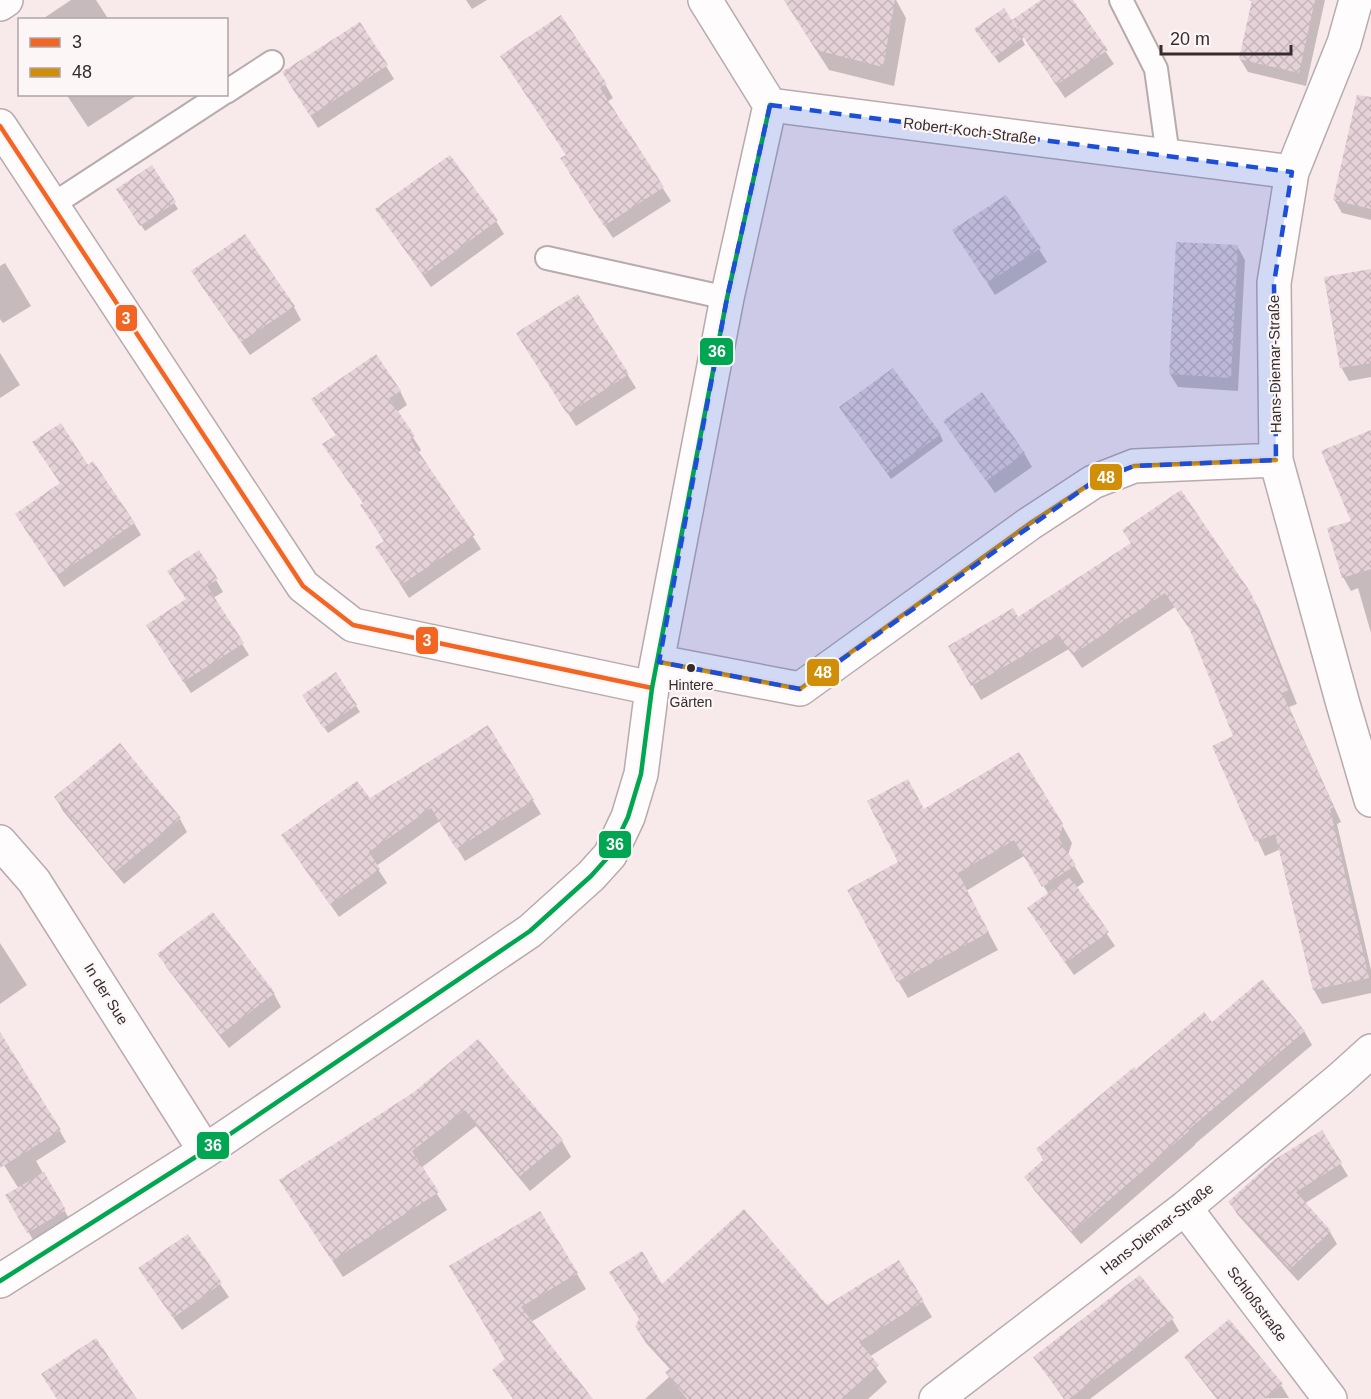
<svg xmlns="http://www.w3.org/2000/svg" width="1371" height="1399" font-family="Helvetica,sans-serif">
<defs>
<pattern id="building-cross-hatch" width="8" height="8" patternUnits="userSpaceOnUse" patternTransform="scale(1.5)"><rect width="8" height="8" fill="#e5d2d8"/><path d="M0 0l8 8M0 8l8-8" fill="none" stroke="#c5b4ba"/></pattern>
</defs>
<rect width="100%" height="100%" fill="#f8e9eb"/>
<!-- shadow -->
<path fill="#0003" d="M71 0H96L109 20H41Z
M466 0H487L472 9Z
M784 0H896L906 18 894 86 829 70Z
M1044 0H1071L1114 64 1065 98 1024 37 1022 39 1025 45 999 63 979 35 1016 30Z
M1248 0H1325L1306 86 1248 72 1240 59 1253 1Z
M386 66 394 79 318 128 292 86Z
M510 69 605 84 613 98 607 102 671 201 613 238 569 172 567 156Z
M66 94H139L88 127Z
M1371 140V220L1342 213 1334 199Z
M152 167 178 209 145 231 121 195Z
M377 210 496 221 504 234 431 287Z
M962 244 1039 249 1047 262 995 295Z
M1237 246 1245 260 1238 391 1178 387 1170 374Z
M5 263 31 306 3 323 0 319V266Z
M1371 270V377L1349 381 1341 367Z
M201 285 294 307 301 320 250 355Z
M578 296 636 388 576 426 526 347Z
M0 353 20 385 0 398Z
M400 391 407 405 397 412 421 450 418 453 481 549 409 598 385 561V542L364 504 324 445 337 436 313 400Z
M844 414 940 434 943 441 891 479Z
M945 421 1024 453 1032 467 995 493Z
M1371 448V633L1358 588 1351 591 1343 577 1354 522Z
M88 467 134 523 141 535 64 587 24 527Z
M1132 544 1250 594 1259 609 1297 704 1289 707 1341 822 1337 824 1371 970V993L1322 1004 1314 990 1281 849 1265 856 1214 746 1235 737 1194 635 1175 607 1082 668 1069 649 981 700 950 647 1018 619Z
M216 580 223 592 213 598 249 655 191 693 155 638 188 600 176 583Z
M336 675 360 712 328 733 307 702Z
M488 727 541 814 465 861 440 821 376 866 387 883 339 917 291 848Z
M56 798 180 819 187 832 124 884 63 811Z
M924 811 1062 825 1072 843 1068 855 1084 882 1076 888 1115 946 1074 975 1036 921 1048 893 1024 856 966 891 998 950 908 998 898 981 900 863Z
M0 943 27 985 0 1004Z
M159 954 274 994 281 1007 229 1048 167 968Z
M1212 1024 1304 1031 1312 1045 1195 1144V1145L1081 1244 1034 1190 1026 1177 1044 1161 1038 1150 1136 1071Z
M0 1077 60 1131 66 1142 36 1161 74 1227 35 1243 7 1196 19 1189 0 1159Z
M415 1094 562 1141 571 1157 530 1191 476 1126 421 1168 447 1210 343 1277 291 1197Z
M1321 1132 1348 1176 1304 1204 1330 1232 1337 1244 1298 1281 1237 1214 1230 1202Z
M187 1236 229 1297 182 1330 148 1282Z
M577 1274 586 1289 531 1322 591 1399H513L494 1370 507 1360 460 1283Z
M662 1286 826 1307 923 1302 932 1317 869 1357 887 1382 868 1399H645L669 1377 671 1370 646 1343 636 1327Z
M1172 1319 1179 1331 1090 1399H1064L1035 1358Z
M1186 1357 1281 1385 1289 1398 1217 1399 1194 1370Z"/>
<!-- building -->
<path fill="url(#building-cross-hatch)" d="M784 0H895L883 67 816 50Z
M1041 0H1073L1108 50 1056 85 1012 20Z
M1252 0H1315L1299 73 1239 59Z
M1004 8 1023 38 994 57 974 29Z
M561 15 607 84 600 88 664 187 604 226 560 158 566 155 500 56Z
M360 22 388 65 310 116 282 72Z
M1357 95 1371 97V209L1333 200Z
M450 155 498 220 423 275 375 209Z
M152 165 176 202 140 226 116 189Z
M1006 195 1041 248 987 283 952 230Z
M245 234 295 306 241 342 191 271Z
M1176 242 1238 245 1231 378 1169 374Z
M1371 269V363L1340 368 1324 277Z
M578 294 629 374 567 414 516 333Z
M376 354 401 391 389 398 415 436 410 439 475 535 401 585 375 547 384 541 360 505 363 503 322 444 336 435 311 399Z
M893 368 941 434 887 473 839 407Z
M982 392 1025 453 986 481 943 421Z
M61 423 88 465 93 461 135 523 56 576 15 514 60 483 32 442Z
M1371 430V569L1342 578 1327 528 1351 521 1321 451Z
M1181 490 1251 593 1289 690 1282 693 1334 807 1330 809 1369 978 1313 990 1275 834 1255 842 1212 746 1233 736 1190 630 1165 593 1072 655 1059 635 971 686 948 646 1013 608 1018 617 1131 543 1122 530Z
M199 550 218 579 207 586 244 643 183 682 146 625 186 599 167 571Z
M336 672 357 705 323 728 302 695Z
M488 725 534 800 456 849 431 808 369 852 380 869 330 905 281 835 357 781 370 798Z
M120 743 181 818 115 872 54 797Z
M1019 752 1063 824 1059 839 1076 865 1042 887 1014 840 958 873 989 932 897 982 847 890 898 862 867 801 908 779 924 809Z
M1070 877 1109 932 1065 963 1027 908Z
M213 912 275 993 220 1035 157 954Z
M1262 979 1305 1031 1188 1130 1189 1131 1072 1232 1024 1177 1044 1159 1036 1149 1134 1067 1136 1069 1204 1012 1212 1022Z
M0 1032 61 1130 0 1168Z
M478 1039 563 1140 520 1176 465 1110 412 1151 439 1192 332 1261 279 1180 414 1092Z
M1322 1130 1342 1163 1296 1192 1331 1231 1290 1269 1228 1202 1274 1160Z
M44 1172 66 1210 27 1233 5 1195Z
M744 1209 827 1305 899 1260 924 1301 859 1342 879 1365 841 1399H687L665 1372 672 1367 635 1327 639 1319 609 1272 642 1251 662 1284Z
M540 1211 578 1273 521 1307 593 1399H514L492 1370 505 1359 449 1266Z
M188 1234 222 1283 173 1318 138 1268Z
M1140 1275 1174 1318 1069 1399H1065L1033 1357Z
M1229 1319 1283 1384 1264 1399H1219L1184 1357Z
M96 1338 137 1399H57L41 1374Z"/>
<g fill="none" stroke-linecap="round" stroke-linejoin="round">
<!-- service casing -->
<g stroke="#b7abad" stroke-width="26">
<path id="service" d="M1121 0 1156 69 1168 156
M226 92 272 62
M52 205 222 94
M547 258 727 298"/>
</g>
<!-- minor casing -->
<g stroke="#b7abad" stroke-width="36">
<path id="minor" d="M705 0 770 105
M1356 0 1344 43 1292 172 1274 283 1276 460 1343 704 1371 800
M0 4 6 0
M770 105 1292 172
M0 126 303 586 353 625 652 688
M659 662 800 689 1029 524 1093 482 1134 466 1276 460
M0 842 34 881 205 1151
M1185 1208 1330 1399
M0 1281 205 1151 530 931 591 876 610 855 628 817 641 774 652 688 727 298 770 105
M936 1399 1185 1208 1340 1079 1371 1051"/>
</g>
<!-- service -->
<use href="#service" stroke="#fefcfc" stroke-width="22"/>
<!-- minor -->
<use href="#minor" stroke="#fefcfc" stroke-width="33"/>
<!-- bus-1 casing -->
<g stroke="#fcf6f7" stroke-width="9">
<path id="bus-1" d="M0 126 303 586 353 625 652 688"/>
</g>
<!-- bus-2 casing -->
<g stroke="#fcf6f7" stroke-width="9">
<path id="bus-2" d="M659 662 800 689 1029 524 1093 482 1134 466 1276 460"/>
</g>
<!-- bus-3 casing -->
<g stroke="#fcf6f7" stroke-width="9">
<path id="bus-3" d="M0 1281 205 1151 530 931 591 876 610 855 628 817 641 774 652 688 727 298 770 105"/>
</g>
<!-- bus-1 -->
<use href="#bus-1" stroke="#f26522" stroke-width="4.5"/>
<!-- bus-2 -->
<use href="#bus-2" stroke="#d08e09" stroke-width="4.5"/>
<!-- bus-3 -->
<use href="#bus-3" stroke="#00a651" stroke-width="4.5"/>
</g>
<!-- marked area -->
<path fill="#1d4ed8" fill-opacity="0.2" stroke="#1d4ed8" stroke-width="4.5" stroke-dasharray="12 8" stroke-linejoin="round" d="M770 105 1292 172 1274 283 1276 460 1134 466 1093 482 800 689 659 662 727 298Z"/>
<!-- markers -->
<circle fill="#362c2d" stroke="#fcf6f7" stroke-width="2" cx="691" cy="668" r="5"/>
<g text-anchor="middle" stroke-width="4.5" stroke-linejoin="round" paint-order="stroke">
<!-- bus labels -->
<g font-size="14" fill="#362c2d" stroke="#fcf6f7">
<text x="691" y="690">Hintere<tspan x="691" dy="17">Gärten</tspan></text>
</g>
<!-- street labels -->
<g font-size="15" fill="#362c2d" stroke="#fcf6f7">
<text transform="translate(970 131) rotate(7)" y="5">Robert-Koch-Straße</text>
<text transform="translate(1275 364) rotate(-91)" y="5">Hans-Diemar-Straße</text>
<text transform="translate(106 994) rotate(58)" y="5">In der Sue</text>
<text transform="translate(1157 1229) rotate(-38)" y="5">Hans-Diemar-Straße</text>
<text transform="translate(1257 1304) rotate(53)" y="5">Schloßstraße</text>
</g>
</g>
<g stroke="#fcf6f7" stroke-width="2">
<rect x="115" y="304" width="23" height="28" rx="6" fill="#f26522"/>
<rect x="699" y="337" width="35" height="29" rx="6" fill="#00a651"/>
<rect x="1089" y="463" width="34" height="28" rx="6" fill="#d08e09"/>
<rect x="415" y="626" width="24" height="29" rx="6" fill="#f26522"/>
<rect x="806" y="658" width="34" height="29" rx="6" fill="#d08e09"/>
<rect x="598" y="830" width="34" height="29" rx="6" fill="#00a651"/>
<rect x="196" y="1131" width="34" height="29" rx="6" fill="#00a651"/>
</g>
<g font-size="16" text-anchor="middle" font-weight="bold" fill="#fff">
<text x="126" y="324">3</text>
<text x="717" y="357">36</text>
<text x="1106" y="483">48</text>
<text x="427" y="646">3</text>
<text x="823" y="678">48</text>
<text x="615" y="850">36</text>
<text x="213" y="1151">36</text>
</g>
<!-- legend -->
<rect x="18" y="18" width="210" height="78" fill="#fcf6f7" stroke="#ada5a6" stroke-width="1.5"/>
<rect x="30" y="38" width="30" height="9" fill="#f26522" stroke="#ada5a6" stroke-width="1.5"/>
<text x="72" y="48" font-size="18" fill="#362c2d">3</text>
<rect x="30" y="68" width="30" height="9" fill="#d08e09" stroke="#ada5a6" stroke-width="1.5"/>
<text x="72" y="78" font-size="18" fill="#362c2d">48</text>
<!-- scale -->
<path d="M1161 45v9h130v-9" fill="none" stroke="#362c2d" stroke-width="3"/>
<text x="1170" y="45" font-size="18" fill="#362c2d" stroke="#fcf6f7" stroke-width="4.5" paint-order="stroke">20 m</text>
</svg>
